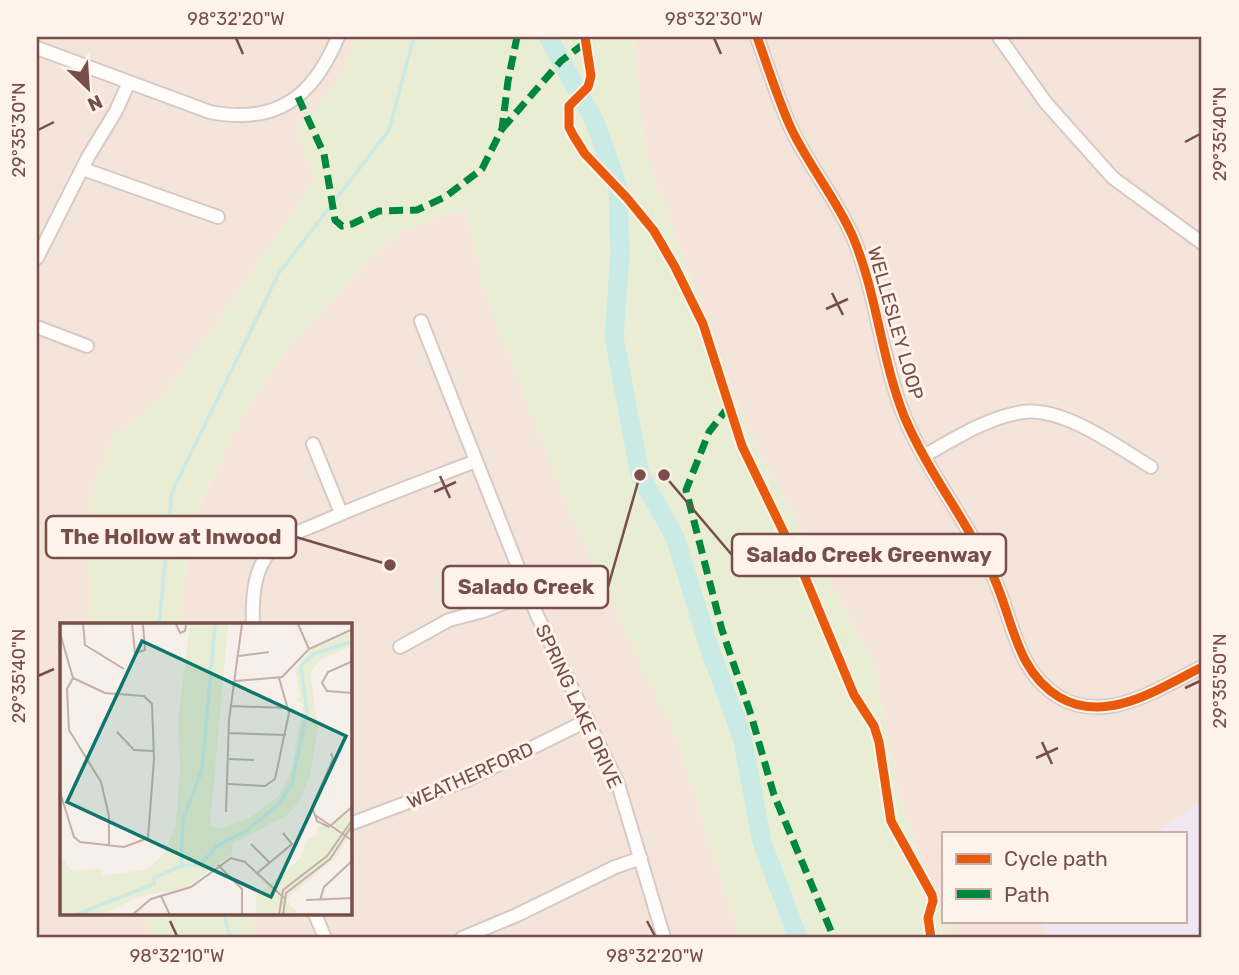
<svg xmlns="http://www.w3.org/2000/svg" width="1239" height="975" font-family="Rubik,sans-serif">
<rect width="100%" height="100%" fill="#f7efe9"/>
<!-- residential -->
<path fill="#f5e4da" d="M37 37H357L343 71 324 101 295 126 314 181 193 356 157 401 113 438 95 481 79 540 91 578 89 625H61V914H145L153 938H37Z
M635 37H1202V801L1156 833H943V918L900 797 874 663 749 431 644 150Z
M466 209 483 289 677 740 740 938H256L249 914H350V625H182L180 610 194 521 234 431 283 354 370 259 403 230Z
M944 921H1047L1044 938H950Z"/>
<!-- education -->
<path fill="#f0e7f2" d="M1202 801V938H1044L1047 921H1185V833H1156Z"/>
<!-- green -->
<path fill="#e8edd3" d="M357 37H635L644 150 749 431 874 663 900 797 950 938H740L677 740 572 519 483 289 466 209 403 230 370 259 283 354 234 431 194 520 180 610 182 625H89L91 578 79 541 95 481 113 438 157 401 193 356 314 181 295 126C327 103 343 72 357 37Z
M145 914H249L256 938H153Z"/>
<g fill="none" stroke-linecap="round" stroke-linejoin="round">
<!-- stream -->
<path stroke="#caeae6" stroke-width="3.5" d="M159 625 172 492 279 273 389 130 414 37
M224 914 230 938"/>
<!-- river -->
<path stroke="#caeae6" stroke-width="19" d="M548 37 595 122 618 187 620 255 614 337 640 475 675 537 708 644 742 737 762 842 798 938"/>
<!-- street casing -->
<g stroke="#d6cac6" stroke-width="16">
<path id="street" d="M757 37C768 67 777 97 790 126 808 165 836 198 853 237 877 294 881 358 904 416 928 473 968 522 994 578 1013 620 1016 671 1059 697 1106 725 1160 688 1202 667
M999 37 1046 103 1113 178 1202 243
M37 48 210 112C277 125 313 97 338 37
M83 169 218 217
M37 258 88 157 116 111 129 82
M421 321 537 615 618 784 664 938
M37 327 87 346
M313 444 341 513
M924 456C954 439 988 417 1023 412 1064 407 1116 446 1151 467
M253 625C252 599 253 569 272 549 285 536 303 530 320 523 371 500 424 481 476 461
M400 647 449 620 483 611 528 594
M350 824 467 780 588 720
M315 914 325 938
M462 938 517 915 615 867 641 858"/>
</g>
<!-- street -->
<use href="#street" stroke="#fefdfc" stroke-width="12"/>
<!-- quiet -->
<path stroke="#00873e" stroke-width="7" stroke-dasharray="14 7" stroke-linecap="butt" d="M298 97 324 154 335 220 342 226 352 224 379 211 417 210 445 197 482 169 502 129 508 81 517 37
M502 129 561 61 585 43
M729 406 709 432 686 490 722 630 751 715 774 795 834 938"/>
<!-- cycleway casing -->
<g stroke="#fff3eb" stroke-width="13">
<path id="cycleway" d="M585 37 591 76 588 87 569 106V127L573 135 585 154 627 198 654 231 675 267 703 324 742 446 802 570 854 695 874 726 879 742 891 821 932 895 933 901 928 918 931 938
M757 37C768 67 777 97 790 126 808 165 836 198 853 237 877 294 881 358 904 416 928 473 968 522 994 578 1013 620 1016 671 1059 697 1106 725 1160 688 1202 667"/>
</g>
<!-- cycleway -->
<use href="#cycleway" stroke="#e8590c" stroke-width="9"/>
</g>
<!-- ticks -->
<path fill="none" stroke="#774e48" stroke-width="2.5" d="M236 38 243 54M714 38 721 54M38 130 54 122M1185 142 1200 134M832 293 843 315M826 309 848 299M440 476 450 498M434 492 456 482M38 676 54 669M1185 688 1200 681M1042 742 1052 764M1036 758 1058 748M170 921 177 936M647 921 655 936"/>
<g text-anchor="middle" stroke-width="6" stroke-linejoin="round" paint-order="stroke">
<!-- street labels -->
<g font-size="19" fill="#774e48" stroke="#fff3eb">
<text transform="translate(896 323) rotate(74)" y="7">WELLESLEY LOOP</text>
<text transform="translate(579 706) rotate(65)" y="7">SPRING LAKE DRIVE</text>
<text transform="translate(470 775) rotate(-24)" y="7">WEATHERFORD</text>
</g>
</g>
<!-- overview -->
<g transform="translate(60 623)">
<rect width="292" height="292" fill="#f7efe9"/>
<path d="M130 1H168L150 203 162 205 191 194 219 173 232 145 243 82 236 76 241 74 235 47 253 25 292 9V23L260 37 250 51 258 104 250 152 239 179 226 193 173 220 172 231 125 265 78 274 41 292H0V230L10 247 40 246 44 253 87 246 104 231 116 200 120 146 118 98ZM292 185V207L278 233 226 276 237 290 284 292H196V273L241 235 247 217 257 212V204L273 201Z" fill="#e8edd3"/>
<path fill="none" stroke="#caeae6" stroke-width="3.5" d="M121 243 141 241 157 223 186 208 220 180 232 160 247 89 241 43 254 31 293 18M15 292 94 261V255L121 243 123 196 142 147 155 1"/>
<path fill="none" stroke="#c4afa9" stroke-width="2" d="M23 1 25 22 64 46M72 1 75 30 85 27 83 1M116 1 120 10 125 8 126 2M238 1 249 26M0 10 13 55 45 70 84 73 92 81 94 136 88 215 64 224 20 219 14 214 0 169M179 33 209 29M293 38 268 49 262 60 267 68 293 70M13 55 7 66 9 107 41 159 49 193V223M175 58 222 54 249 26 293 6M171 83 228 85M57 109 74 127 94 128M169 110 226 112M169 136 194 137M168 161 205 163 215 156 229 90 219 55M166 189 169 97 182 1M255 192 293 218M269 204 257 198 252 184 273 136 271 130M269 204 293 183M191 221 210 240M158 242 182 266V292M196 251 232 221 223 210M101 273 110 292M246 277 293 275M260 277 264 264 293 237M72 292 91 276 131 264 171 235 185 239 224 275M219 292 223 267 267 233 293 196M223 292 226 270 270 236 293 201"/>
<path fill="#0f766e" fill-opacity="0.15" stroke="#0f766e" stroke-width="3.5" d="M82 18 286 113 211 274 7 179Z"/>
<rect width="292" height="292" fill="none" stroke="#774e48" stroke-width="3.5"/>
</g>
<!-- callouts -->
<path fill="none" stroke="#774e48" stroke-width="2.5" d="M390 565L296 537M664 475L732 555M640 475L608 587"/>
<g fill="#774e48" stroke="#fff3eb" stroke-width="2.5">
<circle cx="390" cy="565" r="7"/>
<circle cx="664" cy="475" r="7"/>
<circle cx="640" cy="475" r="7"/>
</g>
<g fill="#fff3eb" stroke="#774e48" stroke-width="2.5">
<rect x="46" y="516" width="250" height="42" rx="7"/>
<rect x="732" y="534" width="274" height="42" rx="7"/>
<rect x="443" y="566" width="165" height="42" rx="7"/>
</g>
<g font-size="21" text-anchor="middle" font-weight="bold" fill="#774e48">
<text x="171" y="544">The Hollow at Inwood</text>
<text x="869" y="562">Salado Creek Greenway</text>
<text x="526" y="594">Salado Creek</text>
</g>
<!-- border -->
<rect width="1239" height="975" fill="none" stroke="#fff3eb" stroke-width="77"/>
<!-- legend -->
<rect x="942" y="832" width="245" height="91" fill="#fff3eb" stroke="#c9b1aa" stroke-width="2"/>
<rect x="956" y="854" width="35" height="10" fill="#e8590c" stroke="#c9b1aa" stroke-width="2"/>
<text x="1004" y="866" font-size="21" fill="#774e48">Cycle path</text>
<rect x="956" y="889" width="35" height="10" fill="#00873e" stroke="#c9b1aa" stroke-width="2"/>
<text x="1004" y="902" font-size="21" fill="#774e48">Path</text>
<!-- north arrow -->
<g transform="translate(88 88) rotate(155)" stroke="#fff3eb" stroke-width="5" paint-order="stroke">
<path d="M0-5L12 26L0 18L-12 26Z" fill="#774e48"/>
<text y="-10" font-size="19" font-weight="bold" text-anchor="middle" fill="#774e48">N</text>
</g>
<rect x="38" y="38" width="1162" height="898" fill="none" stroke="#774e48" stroke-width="2.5"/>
<g font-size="18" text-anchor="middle" fill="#774e48">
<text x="236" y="25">98°32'20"W</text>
<text x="714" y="25">98°32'30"W</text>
<text transform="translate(19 130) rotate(-90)" y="6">29°35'30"N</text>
<text transform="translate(1220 134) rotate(-90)" y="6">29°35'40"N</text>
<text transform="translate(19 676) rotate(-90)" y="6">29°35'40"N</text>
<text transform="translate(1220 681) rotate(-90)" y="6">29°35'50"N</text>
<text x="177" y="962">98°32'10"W</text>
<text x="655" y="962">98°32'20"W</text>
</g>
</svg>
